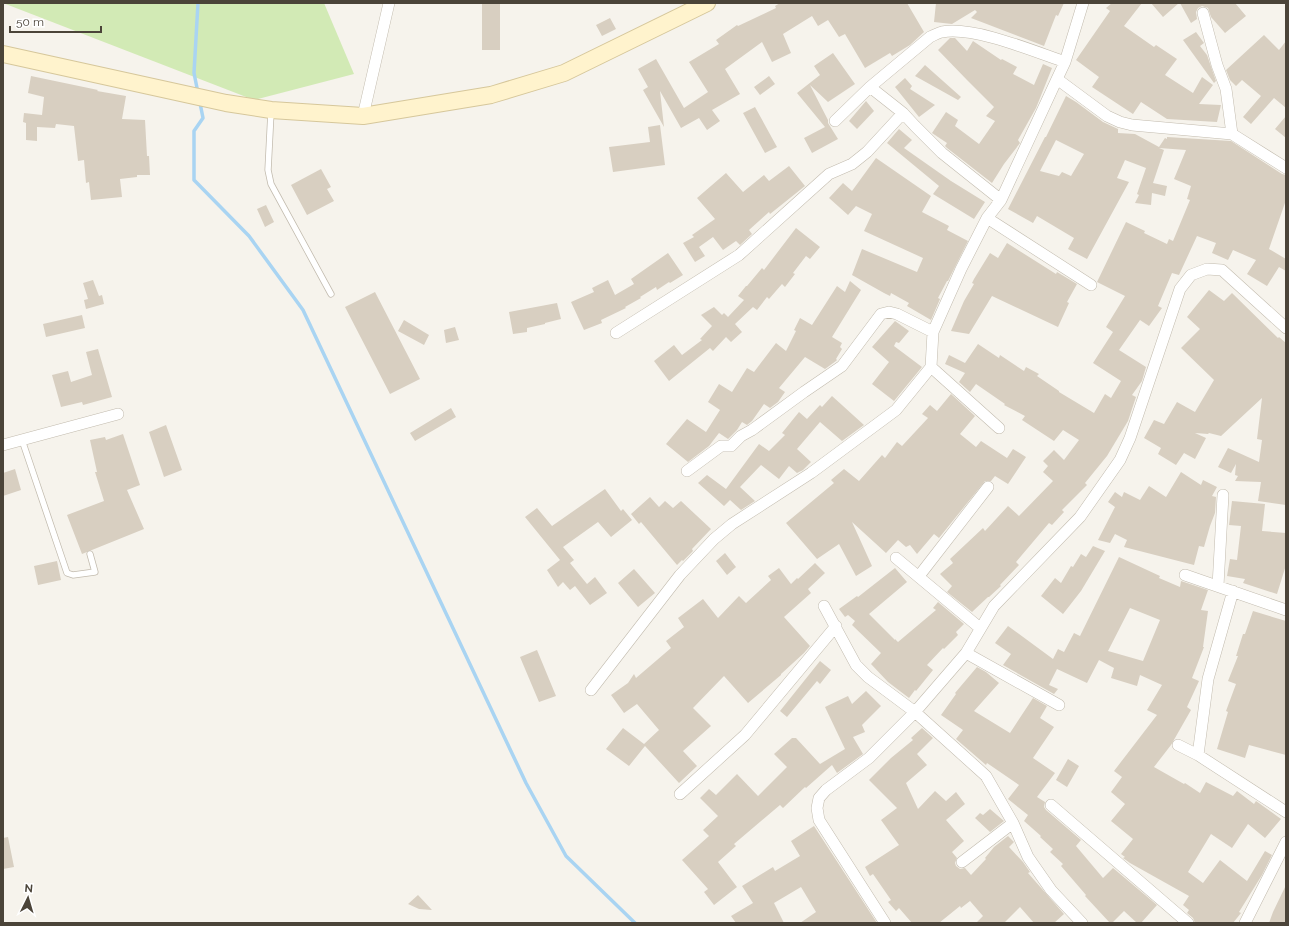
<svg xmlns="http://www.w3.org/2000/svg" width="1289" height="926" font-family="Raleway,sans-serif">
<rect width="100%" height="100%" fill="#f6f3ec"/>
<!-- green -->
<path fill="#d2eab5" d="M3 3H324L354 74 254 100Z"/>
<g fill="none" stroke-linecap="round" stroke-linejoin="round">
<!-- stream -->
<path stroke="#a9d4f2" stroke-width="3.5" d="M198 3 194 73 198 93
M200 103 203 118 194 131V180L249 236 303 310 526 783 566 856 635 923"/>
</g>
<!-- building -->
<path fill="#d8cfc1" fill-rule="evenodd" d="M482 3H500V50H482Z
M780 3H907L924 32 910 45 892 56 890 53 865 68 845 34 839 37 828 20 818 26 812 16 783 34 791 53 772 62 762 42 725 69 740 94 712 110 720 121 707 130 699 118 681 128 660 91 664 127 643 90 648 87 638 69 656 59 684 108 708 92 689 62 719 44 716 40 737 25 738 26 776 8 775 6Z
M936 3H1064L1058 16 1056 15 1044 46 971 18 977 12 975 10 952 24 934 22Z
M1112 3H1142L1124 26 1154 47 1156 45 1177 59 1165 75 1193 93 1202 77 1213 85 1199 104 1221 105 1217 122 1167 119 1141 102 1133 114 1092 87 1099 77 1076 60 1110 11 1106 8Z
M1151 3H1179L1163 17Z
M1180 3H1235L1246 16 1225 33 1211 17 1208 8 1202 6 1198 8 1196 12 1197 19 1191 23Z
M610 18 616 29 602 36 596 25Z
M1196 32 1204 43 1200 46 1207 55 1216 81 1214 83 1183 40Z
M1264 35 1279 50 1286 41V108L1274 98 1251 124 1243 117 1261 96 1242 80 1236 86 1230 80 1226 70Z
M950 38H955L967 51 973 41 1001 60 1002 59 1017 67 1013 74 1034 85 1043 64 1052 68 1036 108 1018 140 1020 143 1004 164 992 183 947 148 945 146 947 143 932 133 946 112 958 120 955 126 979 144 995 121 986 116 994 107 967 80 969 78 967 80 938 50Z
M833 53 855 84 828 102 810 85 828 120V123L838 139 812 153 804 138 825 127 797 93 820 75 814 66Z
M925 65 961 97 958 100 915 76Z
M31 76 98 90 97 91 126 96 122 119 145 120 147 156H149L150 175H137V177L120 179 122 197 91 200 89 182 86 183 84 160 78 161 74 126 56 124 55 128 37 127V141L26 140V123L23 122 24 113 42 115 44 97 28 93Z
M769 76 775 84 760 95 754 87Z
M905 78 912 86 910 89 935 105 919 117 895 87Z
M1066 96 1076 102 1103 122 1118 129V133L1135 134 1159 147 1165 138 1167 139V137L1231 141 1282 174 1286 175V200L1269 249 1286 259V271L1279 267 1267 286 1247 274 1256 260 1233 250 1228 260 1212 253 1216 243 1197 236 1179 275 1172 273 1158 306 1162 308 1149 326 1140 320 1119 350 1146 367 1142 381 1132 395 1136 397 1128 421 1107 456 1085 483 1087 485 1062 510 1064 512 1052 525 1049 523 1016 562 1019 565 1000 585 1001 586 989 597H988L972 612 947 592 952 586 940 574 953 563 950 559 983 528 985 531 1008 506 1019 516 1053 481 1043 472 1048 466 1043 461 1054 450 1064 460 1079 440 1063 430 1054 441 1022 420 1025 416 1004 405 1005 404 976 384 970 392 959 382 965 373 945 364 949 355 965 363 978 344 999 358 1000 355 1024 371 1026 367 1039 374 1037 376 1059 391V392L1094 413 1105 394 1111 398 1121 381 1093 363 1113 332 1106 327 1125 296 1097 282 1126 222 1145 231 1144 233 1167 244 1169 239 1173 241 1190 200 1187 199 1191 186 1174 179 1186 150 1159 148 1164 150 1153 183 1167 186 1165 196 1152 193 1151 205 1135 203 1139 195 1137 194 1146 168 1125 160 1117 178 1129 182 1087 259 1068 249 1074 238 1037 216 1033 223 1008 209 1045 137H1046ZM1056 140 1084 154 1071 176 1062 172 1059 176 1040 171Z
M866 101 874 111 857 129 849 121Z
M755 107 777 147 765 153 743 113Z
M1286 116V138L1275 129Z
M660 125 665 165 613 172 609 147 650 142 648 127Z
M899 129 912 140 904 148 951 181 985 202 974 219 933 194 939 186 887 143Z
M876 158 931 196 922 212 949 226 947 230 968 241 948 281H947L938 298 940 299 931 320 907 306 909 303 891 293 890 296 884 293 852 275 862 249 917 272 923 258 864 231 872 214 856 206 848 215 829 198 843 183 852 191Z
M789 166 805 186 770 214 769 212 749 230 752 234 740 245 736 241 723 250 713 237 699 247 705 256 695 262 683 243 694 237 692 235 715 219 697 198 726 173 743 192 764 175 769 181Z
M321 169 331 187 327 189 334 201 307 215 291 185Z
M266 205 274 222 265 227 257 209Z
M796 228 820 247 810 259 806 256 793 273 795 274 785 287 782 284 769 299 767 297 757 310 753 307 735 324 742 332 731 342 726 337 713 351 710 348 669 381 654 361 674 345 682 355 702 340 700 339 712 326 701 315 714 307 722 315 724 313 728 317 744 300 738 296 746 286H747L762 268 764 270Z
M1007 243 1056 274 1057 272 1077 284 1067 302 1069 303 1058 327 992 296 969 334 951 331 964 301 974 284 972 283 974 279 990 253 998 258Z
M668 253 683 275 670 283 669 282 657 290 656 287 640 297 641 298 625 307 626 308 601 320 602 323 584 330 571 302 594 292 592 288 608 280 615 295 634 284 631 279Z
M93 280 99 296 102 295 104 304 86 309 84 300 88 299 83 283Z
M850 281 861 290 832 337 842 343 840 347 842 349 836 359 837 360 836 361 825 369 805 357 779 388 785 392 778 402 770 408 764 404 752 421 747 425 742 422 737 430 728 439 719 433 709 446 688 462 666 444 687 419 706 432 720 410 708 402 719 384 732 392 747 368 754 372 776 343 786 351 796 331 794 330 800 318 812 325 837 286 845 292Z
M1209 290 1224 301 1232 293 1278 338 1279 337 1286 343V505L1258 501 1261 482 1235 481 1238 476 1235 475 1236 464 1231 473 1218 467 1228 448 1259 462 1262 440 1257 439 1262 398 1221 436 1209 433 1208 434 1195 433 1206 438 1195 459 1184 453 1176 465 1158 454 1161 448 1144 438 1154 420 1164 424 1177 402 1195 412 1214 380 1181 348 1200 329 1187 317Z
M375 292 420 379 390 394 345 307Z
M557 303 561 319 545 323V324L527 328V332L513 334 509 312Z
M82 315 85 328 46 337 43 324Z
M404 320 429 335 424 345 398 331Z
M895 321 909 331 899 343 896 342 894 346 922 367 894 401 872 384 889 362 872 347Z
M455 327 459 340 446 343 444 330Z
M98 349 112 397 83 405 82 402 61 407 52 375 68 371 71 382 92 375 86 352Z
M951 394 975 416 960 434 976 447 981 441 1007 458 1013 449 1026 457 1008 484 995 476 991 481H985L939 538 934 534 917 554 910 545 906 547 898 540 886 553 852 522 872 566 856 576 839 544 817 559 786 523 834 483 831 480 844 469 859 481 882 455 885 458 897 442 902 446 928 418 922 414 930 405 937 411Z
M832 396 864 425 842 441 820 422 797 449 811 462 803 470 797 473 789 466 779 479 761 465 740 487 755 501 741 510 730 500 724 506 698 483 707 475 726 489 759 444 769 451 785 435 782 433 799 412 807 419 820 405 822 407Z
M451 408 456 417 415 441 410 433Z
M166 425 182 470 164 477 149 432Z
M123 434 140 485 127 490 144 529 82 554 67 515 104 501 95 472H97L90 440 105 437 106 440Z
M15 469 21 490 3 496V473Z
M1181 472 1201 485 1203 480 1217 487 1212 496 1216 497 1215 513 1210 526 1204 547 1199 546 1194 565 1124 547 1127 540 1115 534 1110 543 1098 540 1115 507 1108 502 1115 492 1122 497 1124 492 1140 500 1149 486 1166 497Z
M605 489 621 511 623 509 632 520 611 537 598 522 563 547 574 560 570 563 587 584 595 577 607 593 590 605 575 586 570 590 563 582 558 587 547 570 560 560 525 517 537 508 552 526Z
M650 497 659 507 665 501 673 508 681 501 711 529 692 549 693 551 683 561 682 560 677 565 641 522 639 524 631 514Z
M1232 501 1265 504 1262 531 1286 533V565L1277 594 1243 583 1245 579 1227 576 1230 559 1237 560 1241 526 1229 525Z
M1093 546 1105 551 1081 591 1063 614 1041 596 1055 578 1061 583 1071 566 1073 567 1081 554 1086 557Z
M725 553 736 567 727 575 716 561Z
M1119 557 1160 576 1159 578 1180 587 1181 581 1208 590 1201 610 1208 611 1203 647H1204L1192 678 1199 681 1187 707 1191 710 1171 745 1154 767 1184 784 1185 783 1200 793 1206 782 1233 796 1237 791 1254 804 1256 801 1281 819 1265 838 1248 824 1232 848 1211 834 1188 872 1203 883 1220 860 1247 881 1265 851 1272 855 1262 875 1239 912 1241 913 1233 923H1195L1193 918 1187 913 1189 910 1183 905 1189 896 1130 863 1123 858 1125 857 1121 854 1133 839 1111 821 1125 804 1111 792 1122 777 1114 771 1157 715 1147 710 1162 685 1140 675 1137 686 1111 678 1114 668 1099 660 1087 683 1057 669 1049 685 1058 689 1054 694 1003 665 1011 654 995 643 1008 626 1053 659 1058 649 1064 652 1074 633 1080 636ZM1130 608 1160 620 1143 661 1108 651Z
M57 561 61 580 38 585 34 566Z
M815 563 825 573 808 589 811 593 784 617 810 646 804 653 781 674V675L748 703 724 676 693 708 711 726 683 751 697 766 679 783 645 746 629 766 606 749 623 728 644 744 659 730 637 704 624 713 611 695 628 683 634 674 636 678 671 648 666 641 684 627 678 618 703 599 718 618 739 596 746 603 771 580 768 576 779 568 791 584 797 578 798 579Z
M895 568 907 582 869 614 895 640V639L898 642 936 610 933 608 938 602 964 624 956 632 958 635 944 649 943 648 927 665 933 670 916 691 915 690 909 698 888 682 871 664 881 653 852 625 855 621 848 615 845 617 839 609 857 596 858 597Z
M634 569 655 593 638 607 618 583Z
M1253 611 1286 621V755L1249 745 1245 758 1217 749 1228 712 1226 711 1236 684 1228 681 1238 656H1236L1243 634H1245Z
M537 650 556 696 539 702 520 657Z
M820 661 831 670 820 684 817 681 787 717 780 711Z
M977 667 986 672 999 683 974 711 1010 733 1033 698 1047 706 1040 718 1054 727 1033 758 1055 773 1037 797 1045 802 1044 807 1046 810 1081 840 1076 846 1103 878 1113 868 1157 905 1141 923H1137L1124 911 1112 923H1110L1085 896 1086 895 1061 866 1063 864 1050 852 1053 849 1040 837 1041 836 1024 821 1028 815 1008 799 1019 785 987 763 986 765 956 739 963 730 941 715 956 694 955 693Z
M866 691 881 706 862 725 865 732 853 737 863 754 837 773 832 765 806 788 805 787 783 808 780 805 734 844 736 846 718 862 737 887 714 905 704 892 708 889 682 860 709 836 703 830 718 816 700 798 709 789 716 795 737 774 758 796 787 767 774 754 792 738H796L820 764 845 749 825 707 848 696 852 704Z
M922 728 933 738 917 754 927 765 906 783 918 809 935 791 946 801 956 792 965 804 946 820 964 841 952 852 957 858 955 863 956 866 960 869 965 868 971 875 986 859 985 858 994 847 1008 836 1014 842 1009 847 1023 862 1030 872 1028 873 1064 914 1054 923H1034L1020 907 1004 923H976L983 916 970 901 961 908 960 906 939 923H912L899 908 896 911 888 902 891 900 873 874 870 876 865 867 899 845 881 820 897 808 869 780 891 758 913 740 911 738Z
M1068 759 1079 766 1067 787 1056 780Z
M990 809 1004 821 990 832 975 818 980 813 983 815Z
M814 826 877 923H800L816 912 801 887 774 903 784 923H736L731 916 753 903 742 886 773 867 775 871 800 856 791 841Z
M8 837 14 867 3 869V838Z
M1286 885V923H1269L1273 912Z
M418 895 432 910 419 909 408 904Z"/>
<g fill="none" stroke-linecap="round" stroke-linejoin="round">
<!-- lane casing -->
<g stroke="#c2bbae" stroke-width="7">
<path id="lane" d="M271 112 268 170 271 184 331 294
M22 440 67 573 73 575 95 572 90 554"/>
</g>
<!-- street casing -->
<g stroke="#c2bbae" stroke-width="12">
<path id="street" d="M1203 13 1217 65 1226 89 1232 134
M1057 79 1107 116 1120 122 1132 125 1232 134 1286 168
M870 87 903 113 915 126 942 153 1001 200
M363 116 389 3
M835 121 870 87 930 37C934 35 938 33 942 32 974 26 1033 51 1065 62
M987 218 1091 285
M616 333 739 255 829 174 852 164 867 152 903 113
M931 367 999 428
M3 445 118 414
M687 471 721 446H731L741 436 752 430 804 392 842 366 881 314 889 312 897 314 933 332
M896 558 980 628
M1185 575 1286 610
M919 576 988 487
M1218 586 1223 495
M824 606 856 665 868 677 915 712 986 776 1013 823 1028 857 1051 890 1082 923
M966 653 1059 705
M591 690 680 575 714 539 732 524 811 473 896 410 931 367 933 332 961 269 987 218 1001 200 1057 79 1065 62 1083 3
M1178 745 1198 755 1286 812
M1198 755 1208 679 1233 591
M680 794 745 735 836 626
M1051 805 1188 923
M962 862 1013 823
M885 923 819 820 817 808 819 798 826 790 869 758 915 712 966 653 994 606 1080 517 1120 460 1130 438 1180 289 1191 275 1207 269 1222 270 1286 328
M1245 923 1286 842"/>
</g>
<!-- secondary casing -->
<g stroke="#d6c79b" stroke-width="18">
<path id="secondary" d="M3 54 226 103 271 110 363 116 491 95 564 73 707 3"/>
</g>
<!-- lane -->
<use href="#lane" stroke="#fff" stroke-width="5.5"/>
<!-- street -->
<use href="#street" stroke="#fff" stroke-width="11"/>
<!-- secondary -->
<use href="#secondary" stroke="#fff3cd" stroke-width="16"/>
</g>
<!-- border -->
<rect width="1289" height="926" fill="none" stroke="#4b4439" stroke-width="8"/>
<!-- north arrow -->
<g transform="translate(28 898) rotate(5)" stroke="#ffffff" stroke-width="3" paint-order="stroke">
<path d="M0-3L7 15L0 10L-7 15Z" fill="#4b4439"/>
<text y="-6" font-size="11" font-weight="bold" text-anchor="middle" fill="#4b4439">N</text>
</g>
<!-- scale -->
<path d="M10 26v6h91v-6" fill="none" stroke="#4b4439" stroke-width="2"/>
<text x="16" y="26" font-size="12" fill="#4b4439" stroke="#ffffff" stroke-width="3" paint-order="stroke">50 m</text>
</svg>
